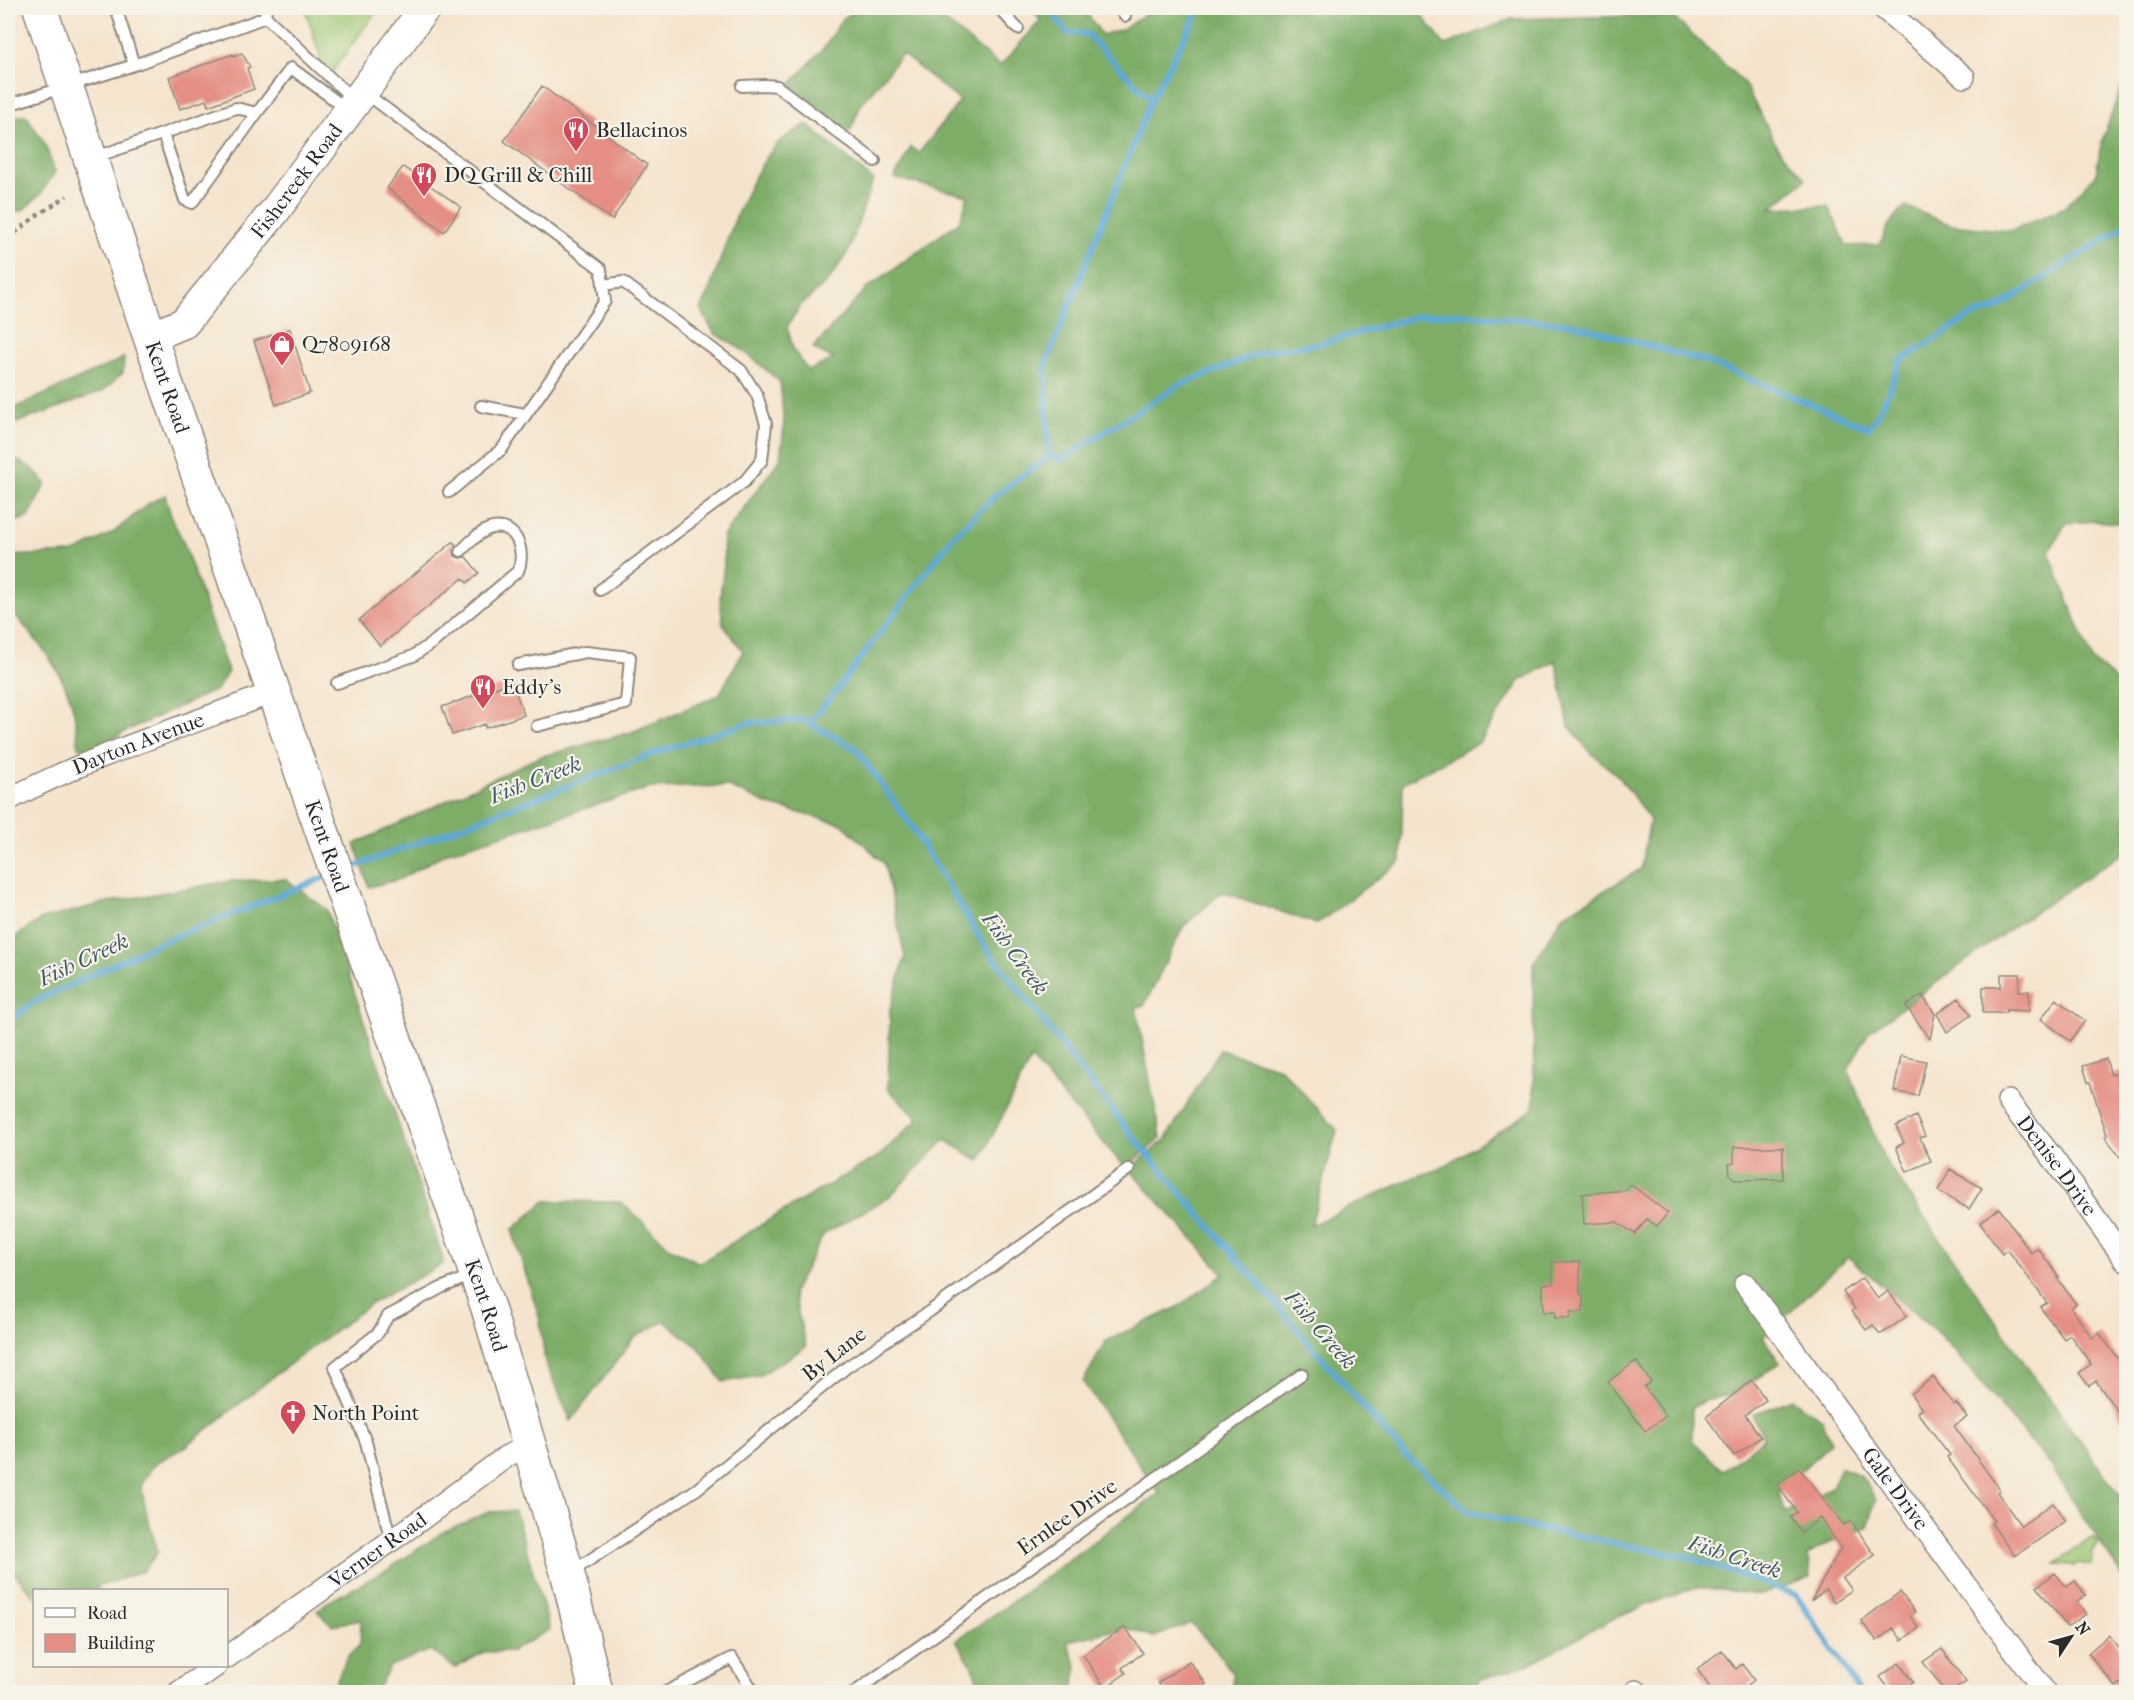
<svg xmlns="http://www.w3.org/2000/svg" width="2134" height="1700" font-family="'IM FELL French Canon',serif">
<rect width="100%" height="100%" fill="#f7f3e8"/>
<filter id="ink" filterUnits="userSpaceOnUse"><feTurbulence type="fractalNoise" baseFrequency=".0167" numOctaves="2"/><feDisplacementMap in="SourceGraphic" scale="12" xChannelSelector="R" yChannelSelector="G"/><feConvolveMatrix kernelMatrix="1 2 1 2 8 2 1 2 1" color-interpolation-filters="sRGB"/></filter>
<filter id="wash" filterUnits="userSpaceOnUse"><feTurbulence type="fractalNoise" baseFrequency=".008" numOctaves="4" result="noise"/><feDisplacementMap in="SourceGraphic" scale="24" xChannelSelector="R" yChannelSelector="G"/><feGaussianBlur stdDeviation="1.35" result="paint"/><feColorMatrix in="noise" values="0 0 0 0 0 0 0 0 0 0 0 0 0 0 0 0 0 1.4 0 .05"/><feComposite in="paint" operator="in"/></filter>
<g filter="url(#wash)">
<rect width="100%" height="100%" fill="#f5e4cd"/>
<!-- green -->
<path fill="#9ec976" stroke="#647a50" stroke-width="1.5" d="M305 8H379L329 76 316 64 320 57Z
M2091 1538H2094L2098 1543 2091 1554 2093 1561 2091 1565 2078 1563 2073 1567 2065 1564H2055Z"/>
<!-- forest -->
<path fill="#7ead67" stroke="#546c49" stroke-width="1.5" d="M859 8H936L934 12 1000 66 1040 21 1033 8H1083L1102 35 1123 29 1154 8H1416L1445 45 1512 19 1671 15 1744 83 1778 148 1806 179 1771 208 1828 206 1847 246 1880 245 1888 226 1905 206 1951 225 2010 231 2065 207 2096 174 2101 144 2126 74V524L2096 521 2066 523 2049 552 2092 660 2126 689V851L2014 926 1869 1032 1848 1069 1883 1157 2039 1384 2112 1485 2126 1500V1583L2051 1466 1942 1337 1848 1257 1763 1337 1780 1363 1733 1394 1704 1401 1692 1408V1440L1723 1471 1764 1438 1752 1415 1792 1399 1822 1419 1831 1443 1778 1492 1785 1513 1832 1487 1841 1468C1861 1472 1867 1483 1876 1500L1868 1528 1851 1531 1807 1555 1811 1577 1761 1595 1696 1587 1620 1615 1527 1665 1478 1680 1479 1683 1465 1692H1233L1232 1672 1214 1648 1191 1623 1154 1637 1126 1628 1067 1641 1077 1666 1073 1692H981L975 1671 956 1640 1005 1607 1159 1493 1083 1382 1106 1341 1178 1307 1224 1274 1129 1169 1165 1140 1220 1050 1280 1068 1337 1130 1311 1225 1412 1178 1440 1169 1534 1109 1533 963 1563 915 1641 869 1650 820 1620 778 1588 750 1569 726 1556 661 1520 681 1479 743 1403 783 1401 861 1317 924 1222 892 1183 927 1144 1006 1136 1008 1161 1138 1128 1166 1120 1162 1031 1059 980 1161 945 1140 889 1197 824 1234 793 1292 806 1347 759 1376 723 1382 699 1348 664 1321 634 1338 571 1421 545 1362 540 1320 512 1230 545 1201 621 1202 670 1248 700 1263 780 1213 879 1156 918 1119 888 1089 890 1009 905 957 884 863 842 824 769 805 727 786 650 788 446 853 400 879 369 887 355 844 539 757 632 732 719 695 743 651 723 625 720 596 724 565 723 536 780 459 784 426 780 382 744 351 714 333 701 310C725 255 737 193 776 145 783 137 797 131 806 124L873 180 848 252 828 281 799 307 787 327 794 351 808 371 834 359 813 348 866 289 960 221 968 196 894 178 911 147 919 153 960 101 902 54 860 106 850 132 789 86 827 44 842 19Z
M26 115 45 144 55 172 41 194 22 211 8 212V118Z
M124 358 123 373 103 391 11 425V457L32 468 46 483 29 517 8 524V411Z
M165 495 172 519 183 541 228 672 216 690 126 731 96 748H79C77 734 76 719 72 705 63 669 34 638 11 610L8 612V556L73 553 114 532 148 504Z
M286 879 327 910 443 1258V1264L372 1303 278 1373 185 1447 155 1463 141 1485 147 1516 158 1552 143 1571 97 1587V1590H34V1596L8 1566V942L40 920 104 903 230 881Z
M515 1511 550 1630 512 1651 484 1652 455 1668 430 1650 390 1666 376 1692H341L336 1682 347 1657 360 1645 361 1620 332 1625 317 1611 326 1603 387 1570 443 1532 489 1512Z"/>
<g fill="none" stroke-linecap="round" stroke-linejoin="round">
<!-- stream -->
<path stroke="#5ba9d5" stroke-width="6" d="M1049 8 1067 33 1087 34 1151 100
M1049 456 1045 367 1151 100 1200 8
M809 723 833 695 953 537 994 497 1049 456 1061 460 1178 386 1266 351 1319 344 1418 316 1455 314 1572 324 1707 362 1869 428C1883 408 1892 386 1899 362L1969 317 1996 309 2079 255 2126 226
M346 870 664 750 749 723 804 720 809 723 856 749 910 824 986 948 1130 1133 1403 1453 1468 1511 1531 1527 1692 1558 1796 1595 1848 1672 1859 1692
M8 1022 34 1002 155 945 328 876"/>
</g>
<g id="blocks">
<!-- building -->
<path fill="#e58f84" d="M242 53 250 67 247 68 254 89 208 106 206 100 180 109 169 77 233 54V56Z
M542 86 647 165 612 220 504 141Z
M403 167 461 207 444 232 387 188Z
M290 329 310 393 276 405 254 341Z
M453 542 456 545 454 550 455 556 460 558 466 557 479 573 467 583 463 578 380 646 359 620Z
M512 682 524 715 485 728V724L452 735 442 707Z
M2001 974H2020L2019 991H2029V1011L2006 1010V1013H1983V987H2001Z
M1922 995 1935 1014 1930 1039 1906 1006Z
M1959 998 1971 1015 1947 1032 1937 1014Z
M2056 999 2085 1021 2070 1041 2041 1019Z
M1901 1056 1926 1061 1918 1096 1894 1091Z
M2106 1059 2111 1075 2127 1070V1166L2105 1137 2107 1135 2090 1082H2088L2083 1066Z
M1916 1116 1925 1136 1920 1138 1931 1161 1907 1172 1896 1147 1904 1143 1896 1126Z
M1734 1147H1783V1179L1735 1180 1730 1175 1729 1164 1734 1163Z
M1950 1169 1982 1188 1969 1209 1938 1191Z
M1630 1184 1668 1213 1657 1226 1647 1219 1635 1234 1617 1222 1584 1224 1582 1194 1626 1190Z
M1999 1208 2031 1253 2038 1248 2059 1277 2057 1278 2076 1304 2071 1308 2092 1338 2099 1333 2127 1370V1425L2096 1381 2089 1386 2079 1373 2091 1364 2070 1335 2064 1339 2040 1307 2047 1303 2008 1250 2002 1254 1980 1223Z
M1552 1262H1580V1294H1583V1312H1570V1318H1555V1312H1543V1284H1553Z
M1862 1278 1878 1299 1888 1291 1907 1316 1883 1333 1880 1334 1873 1325 1866 1330 1852 1311 1855 1309 1843 1292Z
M1636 1361 1651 1382 1644 1387 1666 1416 1645 1431 1608 1382Z
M1933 1377 1954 1405 1956 1403 1967 1417 1954 1426 2000 1490 1997 1492 2021 1526 2053 1503 2066 1521 2015 1556 1991 1523 1994 1521 1947 1457 1950 1455 1917 1412 1922 1409 1911 1394Z
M1752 1380 1766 1400 1745 1415 1761 1437 1734 1456 1706 1417Z
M1799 1468 1844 1525 1851 1521 1875 1555 1843 1578 1852 1590 1834 1602 1826 1590 1811 1601 1841 1548 1820 1518 1801 1532 1790 1517 1797 1512 1777 1485Z
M2055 1573 2066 1587 2075 1581 2086 1595 2077 1602 2086 1614 2067 1627 2037 1587Z
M1900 1592 1915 1612 1910 1616 1919 1628 1902 1640 1893 1628 1877 1641 1861 1621Z
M1125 1627 1143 1653 1122 1668 1126 1673 1105 1688 1083 1655Z
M2109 1635 2127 1657V1679L2116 1687 2088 1653Z
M1942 1649 1966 1682 1951 1692H1946L1923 1662Z
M1722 1650 1736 1669 1742 1664 1754 1680 1748 1685 1754 1692H1713L1697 1669Z
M1189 1661 1206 1684 1195 1692H1166L1158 1683Z
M1899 1663 1913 1682 1899 1692H1892L1880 1677Z"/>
</g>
</g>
<g filter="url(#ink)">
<use href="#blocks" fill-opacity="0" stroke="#90887c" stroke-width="1.5"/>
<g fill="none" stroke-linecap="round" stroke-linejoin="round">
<!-- service casing -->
<g stroke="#90887c" stroke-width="14">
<path id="service" d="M116 8 134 65
M999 8 1018 29
M1119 8 1125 16
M266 17 355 101
M742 86 765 85 777 86 875 161
M364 92 601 269 605 301 502 449 449 492
M8 105 134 65 266 17 265 8
M257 113 291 68 347 109
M93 158 236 108 257 113 192 203 185 200 163 134
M481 406 525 414
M600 590 744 482 762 460 766 424 757 395 741 370 623 282 603 285
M518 665 586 652 630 657 626 704 537 726
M337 683 413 656 435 641 518 571C526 552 517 523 492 528 480 531 469 543 461 551
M391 1541 366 1442 335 1367 378 1333 388 1316 441 1288 472 1275
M570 1573 697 1489 847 1367 930 1311 1129 1169
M666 1692 732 1658 754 1692
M855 1692 1302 1374"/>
</g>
<!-- minor casing -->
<g stroke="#90887c" stroke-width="24">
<g id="minor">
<path d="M1883 8 1964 77"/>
<path id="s1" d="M8 800C92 755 185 727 273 692"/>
<path id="s2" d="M2008 1101 2052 1157 2126 1261"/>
<path id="s3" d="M1745 1284 2045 1692"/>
<path id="s4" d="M226 1658 423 1518 507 1456 530 1445"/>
<path d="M1636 1691 1637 1692"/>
<path d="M179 1692 216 1666"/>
</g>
</g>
<!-- secondary casing -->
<g stroke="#90887c" stroke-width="33">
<g id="secondary">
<path id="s5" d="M150 337 184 323 274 212 425 8"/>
</g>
</g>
<!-- primary casing -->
<g stroke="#90887c" stroke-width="36">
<g id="primary">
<path id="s6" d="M40 8 150 337 488 1308 568 1575 596 1692"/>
</g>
</g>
<!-- path -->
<path stroke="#90887c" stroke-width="4" stroke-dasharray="4.5 4.5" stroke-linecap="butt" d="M8 239 36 216 67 196"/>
<!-- service -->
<use href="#service" stroke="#fff" stroke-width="10"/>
<!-- minor -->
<use href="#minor" stroke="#fff" stroke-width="21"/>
<!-- secondary -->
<use href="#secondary" stroke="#fff" stroke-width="30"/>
<!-- primary -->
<use href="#primary" stroke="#fff" stroke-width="33"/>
</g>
</g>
<!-- icons -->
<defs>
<g id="restaurant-pin" transform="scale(1.35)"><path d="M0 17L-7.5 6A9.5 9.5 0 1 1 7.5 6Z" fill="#d1495b" stroke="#f7f3e8"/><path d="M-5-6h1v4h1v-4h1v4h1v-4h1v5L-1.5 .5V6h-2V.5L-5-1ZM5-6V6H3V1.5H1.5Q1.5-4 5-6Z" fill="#fff"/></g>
<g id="shop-pin" transform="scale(1.35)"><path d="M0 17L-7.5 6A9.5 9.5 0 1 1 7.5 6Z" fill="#d1495b" stroke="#f7f3e8"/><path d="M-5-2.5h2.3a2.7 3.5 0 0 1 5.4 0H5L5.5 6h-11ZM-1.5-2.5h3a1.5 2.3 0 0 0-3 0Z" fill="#fff"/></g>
<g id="church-pin" transform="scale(1.35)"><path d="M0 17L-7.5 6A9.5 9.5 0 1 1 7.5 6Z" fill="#d1495b" stroke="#f7f3e8"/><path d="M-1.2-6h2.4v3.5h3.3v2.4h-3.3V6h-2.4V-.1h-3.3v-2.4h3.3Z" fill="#fff"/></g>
</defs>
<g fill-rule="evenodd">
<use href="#restaurant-pin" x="576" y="130"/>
<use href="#restaurant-pin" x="424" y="175"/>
<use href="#shop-pin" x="282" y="344"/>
<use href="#restaurant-pin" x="483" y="687"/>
<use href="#church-pin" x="293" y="1413"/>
</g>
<g text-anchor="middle" stroke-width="4.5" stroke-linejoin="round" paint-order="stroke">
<!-- poi labels -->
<g font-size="21" fill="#2b2b2b" stroke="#f7f3e8" text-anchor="start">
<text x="596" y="137">Bellacinos</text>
<text x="444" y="182">DQ Grill &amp; Chill</text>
<text x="302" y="351">Q7809168</text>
<text x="502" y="694">Eddy's</text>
<text x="312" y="1420">North Point</text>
</g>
<!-- street labels -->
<g font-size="21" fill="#2b2b2b" stroke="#f7f3e8">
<text dy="7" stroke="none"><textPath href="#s5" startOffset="218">Fishcreek Road</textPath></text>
<text dy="7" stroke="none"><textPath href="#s6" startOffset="400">Kent Road</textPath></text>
<text dy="7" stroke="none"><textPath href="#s1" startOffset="142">Dayton Avenue</textPath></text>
<text dy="7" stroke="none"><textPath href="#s6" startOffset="886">Kent Road</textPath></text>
<text dy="7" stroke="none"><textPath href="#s2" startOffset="81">Denise Drive</textPath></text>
<text dy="7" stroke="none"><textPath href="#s6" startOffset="1372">Kent Road</textPath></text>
<text transform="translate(834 1354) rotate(-38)" y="7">By Lane</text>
<text dy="7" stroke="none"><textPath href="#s3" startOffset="254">Gale Drive</textPath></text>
<text transform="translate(1067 1517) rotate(-35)" y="7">Ernlee Drive</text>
<text dy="7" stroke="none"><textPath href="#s4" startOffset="186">Verner Road</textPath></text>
</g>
<!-- water labels -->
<g font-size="22" font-style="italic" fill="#3c5766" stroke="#f7f3e8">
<text transform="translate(535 779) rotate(-21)" y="8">Fish Creek</text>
<text transform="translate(1016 953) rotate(54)" y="8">Fish Creek</text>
<text transform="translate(83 959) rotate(-25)" y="8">Fish Creek</text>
<text transform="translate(1321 1329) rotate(49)" y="8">Fish Creek</text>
<text transform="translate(1735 1556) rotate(18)" y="8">Fish Creek</text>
</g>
</g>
<!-- margin -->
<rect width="2134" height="1700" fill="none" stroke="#f7f3e8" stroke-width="30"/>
<!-- legend -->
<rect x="33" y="1589" width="195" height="78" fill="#f7f3e8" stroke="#a5a39c" stroke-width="1.5"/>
<rect x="45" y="1608" width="30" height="9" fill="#ffffff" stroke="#a5a39c" stroke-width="1.5"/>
<text x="87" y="1619" font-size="18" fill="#2b2b2b">Road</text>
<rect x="45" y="1634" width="30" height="18" fill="#e58f84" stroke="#a5a39c" stroke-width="1.5"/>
<text x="87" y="1649" font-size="18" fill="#2b2b2b">Building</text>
<!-- north arrow -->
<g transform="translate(2071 1637) rotate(54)" stroke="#f7f3e8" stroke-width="4.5" paint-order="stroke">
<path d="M0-4.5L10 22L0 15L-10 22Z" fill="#2b2b2b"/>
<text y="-9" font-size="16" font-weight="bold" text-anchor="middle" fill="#2b2b2b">N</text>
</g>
</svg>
